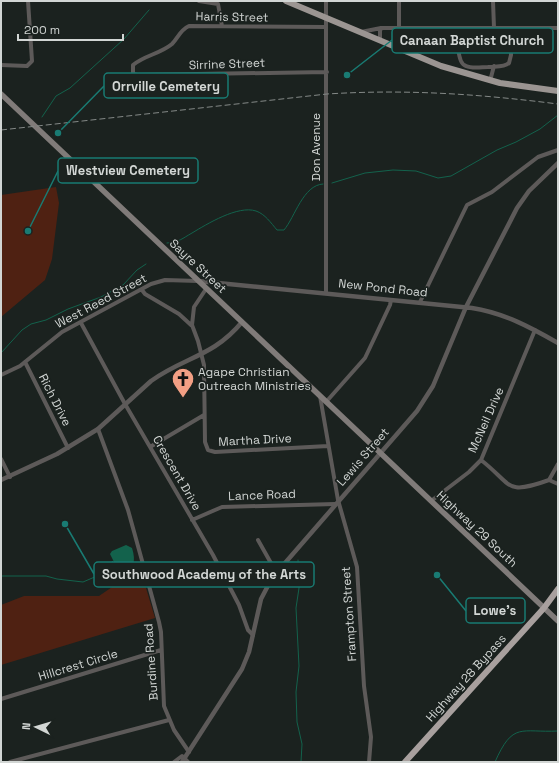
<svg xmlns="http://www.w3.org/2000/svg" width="559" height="763" font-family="'Space Grotesk',sans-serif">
<rect width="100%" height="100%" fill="#1b221f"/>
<!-- green -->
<path fill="#4f2112" d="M56 187 59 203 52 259 45 280 1 317V195Z
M140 568 155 618 1 665V605L24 596H99Z"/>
<!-- water -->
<path fill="#13624c" d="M126 545 132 548C136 561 134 568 124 577L119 572 110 554 112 551Z"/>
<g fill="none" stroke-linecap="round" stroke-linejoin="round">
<!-- stream -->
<path stroke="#13624c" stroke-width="1" d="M42 117 56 96 70 88 124 39 149 10
M332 183 365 173 393 170 416 171 438 178 451 176 497 150 516 142 540 129 558 115
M167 243C178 243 183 238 192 233 207 224 238 205 256 211 265 214 271 223 277 230H284C295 217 303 185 323 184
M1 353 22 330 31 324 46 320 68 309 101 297 123 285 137 270 146 264
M298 560 299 588 296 608 299 666 296 692 297 722 302 744 301 762
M1 576H46L57 579 83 582 97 576 113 561
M495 762C513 721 521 733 558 731"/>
<!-- minor -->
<path stroke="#5d5a59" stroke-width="4" d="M199 1 218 4 222 26
M326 1V293
M493 1 494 28
M325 27 189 26C180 30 178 38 172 44 160 54 145 55 133 65V74L137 75 327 72
M399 28V1
M459 28C458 36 456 63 466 66 472 69 482 67 488 67 495 66 504 68 509 63L511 55 510 28
M361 32 381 28H558
M380 40V31L381 28
M1 65 27 66 32 61 28 1
M490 81 494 66
M206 289 194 307 192 325 198 341 204 365 205 442 208 450 215 452 328 446
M142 290 145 294 179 314 191 325
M420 302 467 205 492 192 538 157 558 150
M81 323 125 404 213 555 239 605 248 630 253 635
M25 362 68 448
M1 375 20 366 62 332 151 284 165 280 198 281
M320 396 338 500 357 567 364 686 371 737 369 762
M326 402 365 358 390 305 391 300
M98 429 128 510 159 622 161 632 164 706 174 730 189 752
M150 447 204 415
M1 459 10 477
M481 460C513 485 505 496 549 480L558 464
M549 480 558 484
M431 501 469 472 481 460 535 330
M192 520 222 507 335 504
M258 540 276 572
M1 699 161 650
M10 762 169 720
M174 762 182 756 188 762"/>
<!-- tertiary -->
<path stroke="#5d5a59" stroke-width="4.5" d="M198 281 472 308C504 313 530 327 558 343
M1 480 57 454 98 429 151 381C184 357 213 357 242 322
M182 762 242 669 249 652 261 599 272 578 417 411 433 386 466 307 517 208 529 191 558 163"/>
<!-- secondary -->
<path stroke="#807b79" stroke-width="5.5" d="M1 94 558 621"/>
<!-- primary -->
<path stroke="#9b9592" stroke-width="6" d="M286 1 441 66 500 83 558 91"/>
<!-- trunk -->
<path stroke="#a8a09e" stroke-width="6" d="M405 762 544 608 558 589"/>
<!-- rail -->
<path stroke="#848987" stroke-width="1" stroke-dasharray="6 3" stroke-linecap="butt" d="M1 130 327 94C406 89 479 94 558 104"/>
</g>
<!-- icons -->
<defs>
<g id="church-pin" transform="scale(1.15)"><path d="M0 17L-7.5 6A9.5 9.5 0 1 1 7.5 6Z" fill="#f39f84" stroke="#1b221f"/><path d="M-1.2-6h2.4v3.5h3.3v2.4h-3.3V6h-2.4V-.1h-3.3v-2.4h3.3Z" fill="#111"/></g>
</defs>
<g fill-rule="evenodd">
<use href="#church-pin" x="183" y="379"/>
</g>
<g text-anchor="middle" stroke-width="3.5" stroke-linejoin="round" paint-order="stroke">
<!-- street labels -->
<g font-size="12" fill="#d2d6d4" stroke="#1b221f">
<text transform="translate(232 17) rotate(1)" y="4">Harris Street</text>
<text transform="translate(227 64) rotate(-2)" y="4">Sirrine Street</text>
<text transform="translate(316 147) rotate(-90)" y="4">Don Avenue</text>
<text transform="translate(198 266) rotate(43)" y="4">Sayre Street</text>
<text transform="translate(383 288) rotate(6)" y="4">New Pond Road</text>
<text transform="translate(101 301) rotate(-28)" y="4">West Reed Street</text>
<text transform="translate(55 400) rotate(63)" y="4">Rich Drive</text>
<text transform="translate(486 420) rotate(-66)" y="4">McNeil Drive</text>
<text transform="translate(255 440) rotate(-3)" y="4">Martha Drive</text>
<text transform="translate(363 457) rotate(-49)" y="4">Lewis Street</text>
<text transform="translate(177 473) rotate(60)" y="4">Crescent Drive</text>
<text transform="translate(262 495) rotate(-2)" y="4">Lance Road</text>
<text transform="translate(477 529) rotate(43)" y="4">Highway 29 South</text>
<text transform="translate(349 614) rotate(-94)" y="4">Frampton Street</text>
<text transform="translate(151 662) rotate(-94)" y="4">Burdine Road</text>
<text transform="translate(78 665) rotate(-17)" y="4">Hillcrest Circle</text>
<text transform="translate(466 678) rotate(-48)" y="4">Highway 28 Bypass</text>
</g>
<!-- poi labels -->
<g font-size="12" fill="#d2d6d4" stroke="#1b221f" text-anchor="start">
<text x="198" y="376">Agape Christian<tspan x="198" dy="14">Outreach Ministries</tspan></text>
</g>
</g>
<!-- callouts -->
<path fill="none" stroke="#197b73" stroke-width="1.5" d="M347 75L392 40M58 133L104 86M28 231L58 171M65 524L94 574M437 575L466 611"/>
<g fill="#197b73" stroke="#1b221f" stroke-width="1.5">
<circle cx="347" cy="75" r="4"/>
<circle cx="58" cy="133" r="4"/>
<circle cx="28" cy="231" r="4"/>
<circle cx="65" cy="524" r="4"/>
<circle cx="437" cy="575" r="4"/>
</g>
<g fill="#1b221f" stroke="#197b73" stroke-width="1.5">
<rect x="392" y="28" width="161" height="25" rx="4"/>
<rect x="104" y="73" width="124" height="25" rx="4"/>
<rect x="58" y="158" width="140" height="25" rx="4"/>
<rect x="94" y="562" width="220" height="25" rx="4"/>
<rect x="466" y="598" width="59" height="25" rx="4"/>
</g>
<g font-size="13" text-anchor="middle" font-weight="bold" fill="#d2d6d4">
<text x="472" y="45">Canaan Baptist Church</text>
<text x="166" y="91">Orrville Cemetery</text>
<text x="128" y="175">Westview Cemetery</text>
<text x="204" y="579">Southwood Academy of the Arts</text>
<text x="495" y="615">Lowe's</text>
</g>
<!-- border -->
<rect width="559" height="763" fill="none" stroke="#d2d6d4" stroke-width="4"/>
<!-- north arrow -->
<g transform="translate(36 727) rotate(275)" stroke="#1b221f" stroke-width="3" paint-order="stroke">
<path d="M0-3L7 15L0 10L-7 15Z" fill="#d2d6d4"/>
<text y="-6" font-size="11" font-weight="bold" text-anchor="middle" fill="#d2d6d4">N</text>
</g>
<!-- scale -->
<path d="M18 34v6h105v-6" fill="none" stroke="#d2d6d4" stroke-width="2"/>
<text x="24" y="34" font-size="12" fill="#d2d6d4" stroke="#1b221f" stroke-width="3" paint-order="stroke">200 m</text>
</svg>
